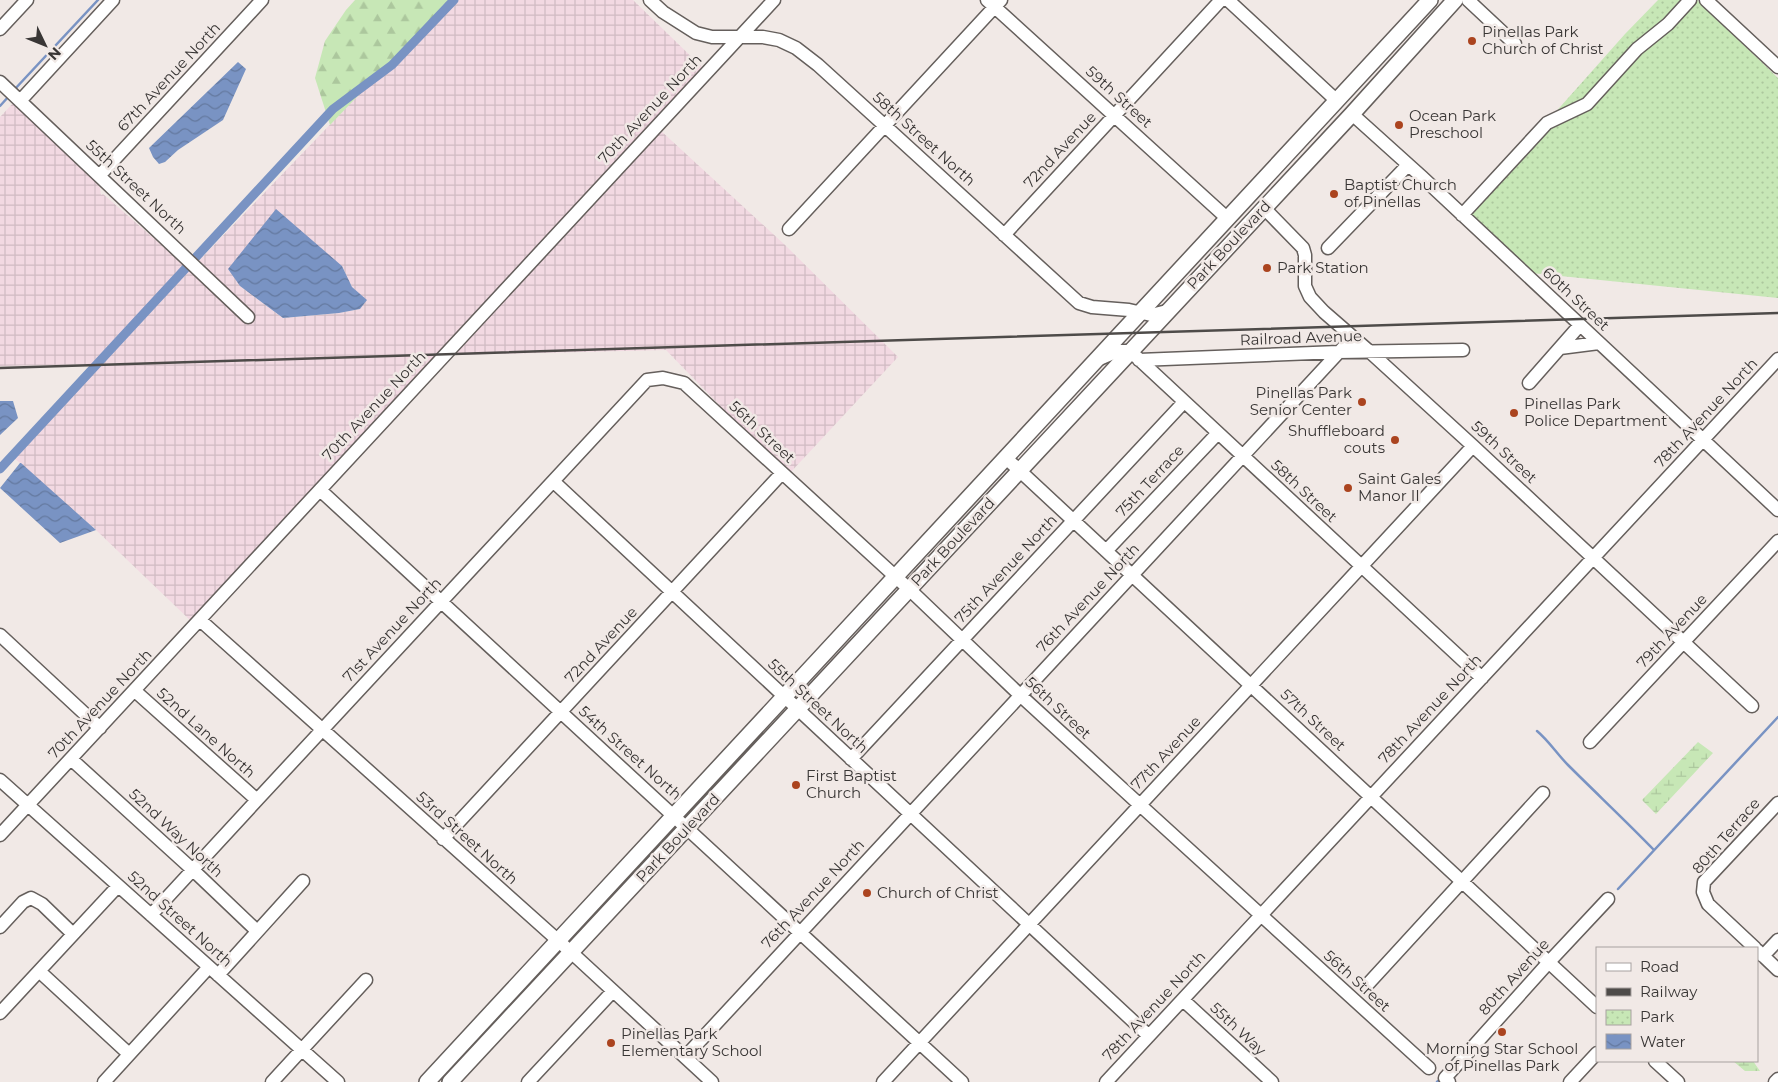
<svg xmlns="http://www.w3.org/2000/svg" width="1778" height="1082" font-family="Montserrat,sans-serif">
<defs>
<pattern id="industrial-grid" width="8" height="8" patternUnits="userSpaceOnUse" patternTransform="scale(1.25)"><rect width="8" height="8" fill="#f2d9e2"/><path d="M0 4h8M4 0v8" fill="none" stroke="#d0bbc2"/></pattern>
<pattern id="forest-firs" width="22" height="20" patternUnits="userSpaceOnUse" patternTransform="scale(1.25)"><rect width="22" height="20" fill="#c7e7b6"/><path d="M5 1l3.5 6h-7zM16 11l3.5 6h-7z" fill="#acc79d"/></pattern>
<pattern id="wetland-marsh" width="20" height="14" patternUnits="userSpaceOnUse" patternTransform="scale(1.25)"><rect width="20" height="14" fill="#c7e7b6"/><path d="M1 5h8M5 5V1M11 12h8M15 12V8" fill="none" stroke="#acc79d"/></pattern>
<pattern id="park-dots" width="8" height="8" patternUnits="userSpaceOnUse" patternTransform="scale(1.25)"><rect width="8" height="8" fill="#c7e7b6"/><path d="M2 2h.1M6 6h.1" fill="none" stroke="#acc79d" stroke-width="1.8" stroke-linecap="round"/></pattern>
<pattern id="water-waves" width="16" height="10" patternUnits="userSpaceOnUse" patternTransform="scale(1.25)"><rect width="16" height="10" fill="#7993c3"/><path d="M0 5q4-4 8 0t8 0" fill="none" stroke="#64799f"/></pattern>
</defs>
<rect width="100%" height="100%" fill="#f1e9e6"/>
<!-- industrial -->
<path fill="url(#industrial-grid)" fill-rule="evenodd" d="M450 0H633L704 69 192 622 96 530 13 457 100 364 0 366V117L15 101 99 182 101 195 103 194 190 270ZM342 266 352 287 366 300 360 309 339 313 283 318 240 286Z
M660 130 785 245 898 357 789 474 758 445 666 350 450 355Z"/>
<!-- forest -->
<path fill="url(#forest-firs)" d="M355 0H450L330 125 315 78 325 41 346 10Z"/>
<!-- wetland -->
<path fill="url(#wetland-marsh)" d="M1698 742 1713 753 1656 814 1642 800Z
M1733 1061H1753L1760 1071H1745Z"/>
<!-- park -->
<path fill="url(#park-dots)" d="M1658 0H1684L1584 100 1553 115 1625 34Z
M1697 0 1778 78V298L1531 273 1469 215 1550 127 1671 27Z"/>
<!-- water -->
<path fill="url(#water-waves)" d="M238 62 246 69 223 120 178 150 165 162 159 164 153 157 149 148Z
M276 209 342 266 352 287 367 300 360 309 339 313 283 318 240 286 228 269Z
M0 401H13L18 418 0 435Z
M20 463H21L96 530 60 543 0 488Z"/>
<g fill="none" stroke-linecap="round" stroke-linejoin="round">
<!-- stream -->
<path stroke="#7993c3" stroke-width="2.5" d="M14 90 98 0
M0 106 9 96
M1537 731C1549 741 1557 754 1568 765 1597 794 1626 821 1654 850
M1618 889 1778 717
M1437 1082 1438 1081"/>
<!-- canal -->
<path stroke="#7993c3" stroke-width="9" d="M0 469 333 109 392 65 454 0"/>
<!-- minor casing -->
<g stroke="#655f5c" stroke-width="15">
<path id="minor" d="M650 0 663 12 696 33 712 37H763L779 40 796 48 818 65 884 125 1079 303 1092 307 1129 310 1151 315 1167 311
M987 0 1228 219
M1228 0 1337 101
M1468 0 1515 44
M1706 0 1778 67
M0 29 27 0
M0 82 248 317
M20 101 113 0
M1352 114 1422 177 1778 510
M100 175 262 0
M1264 208 1303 248 1305 255V286L1310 297 1324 312 1370 352 1473 446 1752 706
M1462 215 1547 123 1587 104 1637 49 1668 24 1690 0
M789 229 1001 0
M1004 235 1221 0
M1328 248 1408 165
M1560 348 1599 343
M1097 360 1118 351H1130L1482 678
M1139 360 1338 352 1463 350
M1529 383 1580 325
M1006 458 1597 1007
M554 482 1149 1036
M320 490 962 1082
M1106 551 1218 433
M200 620 572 953 712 1082
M0 635 100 728
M135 691 257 800
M1590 742 1778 541
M71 759 193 870 257 931
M851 759 1184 402
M0 780 338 1082
M0 835 774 0
M443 839 782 473
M151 915 257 800 647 380 663 378 684 383 909 589 1020 695 1140 805 1429 1068
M0 927 23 902 31 898 42 904 73 934
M1755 948 1708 904 1703 892 1704 882 1778 803
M1757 950 1778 970
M1763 956 1778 940
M39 971 129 1054
M218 975 303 881
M1368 984 1543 793
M1183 1000 1272 1082
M0 1013 118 886
M685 1057 1353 337
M1655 1061 1678 1082
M104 1082 209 967
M272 1082 366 980
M528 1082 613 991
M883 1082 1473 446
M1106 1082 1778 359
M1449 1082 1445 1078 1549 962 1608 899
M1570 1082 1597 1053
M1775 1082 1778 1079"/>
</g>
<!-- major casing -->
<g stroke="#655f5c" stroke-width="18">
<path id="major" d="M427 1082 1430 0
M450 1082 1352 114 1455 0"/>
</g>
<!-- minor -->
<use href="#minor" stroke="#fff" stroke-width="12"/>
<!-- major -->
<use href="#major" stroke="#fff" stroke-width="15"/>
<!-- rail -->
<path stroke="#4e4b49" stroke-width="2.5" d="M0 368 1778 313"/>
</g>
<!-- markers -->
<g fill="#ab441f" stroke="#f1e9e6" stroke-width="2">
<circle cx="1472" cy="41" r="5"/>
<circle cx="1399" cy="125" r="5"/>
<circle cx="1334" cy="194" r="5"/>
<circle cx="1267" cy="268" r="5"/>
<circle cx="1362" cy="402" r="5"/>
<circle cx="1514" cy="413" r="5"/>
<circle cx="1395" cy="440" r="5"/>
<circle cx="1348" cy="488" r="5"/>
<circle cx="796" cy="785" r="5"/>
<circle cx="867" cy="893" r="5"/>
<circle cx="1502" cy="1032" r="5"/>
<circle cx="611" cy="1043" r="5"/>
</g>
<g text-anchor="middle" stroke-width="5" stroke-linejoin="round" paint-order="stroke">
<!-- poi labels -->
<g font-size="15" fill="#393635" stroke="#f1e9e6" text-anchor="start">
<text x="1482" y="37">Pinellas Park<tspan x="1482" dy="17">Church of Christ</tspan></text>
<text x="1409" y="121">Ocean Park<tspan x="1409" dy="17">Preschool</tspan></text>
<text x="1344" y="190">Baptist Church<tspan x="1344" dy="17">of Pinellas</tspan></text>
<text x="1277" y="273">Park Station</text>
<text x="1352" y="398" text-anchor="end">Pinellas Park<tspan x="1352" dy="17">Senior Center</tspan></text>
<text x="1524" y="409">Pinellas Park<tspan x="1524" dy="17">Police Department</tspan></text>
<text x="1385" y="436" text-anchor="end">Shuffleboard<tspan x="1385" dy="17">couts</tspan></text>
<text x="1358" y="484">Saint Gales<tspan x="1358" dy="17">Manor II</tspan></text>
<text x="806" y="781">First Baptist<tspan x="806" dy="17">Church</tspan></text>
<text x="877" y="898">Church of Christ</text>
<text x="621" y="1039">Pinellas Park<tspan x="621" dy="17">Elementary School</tspan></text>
<text x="1502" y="1054" text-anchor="middle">Morning Star School<tspan x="1502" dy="17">of Pinellas Park</tspan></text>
</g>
<!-- street labels -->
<g font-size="15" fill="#393635" stroke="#f1e9e6">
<text transform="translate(169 77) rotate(-47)" y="5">67th Avenue North</text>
<text transform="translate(1119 97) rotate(42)" y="5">59th Street</text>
<text transform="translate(650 109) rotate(-47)" y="5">70th Avenue North</text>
<text transform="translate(924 139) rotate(42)" y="5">58th Street North</text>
<text transform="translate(1060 150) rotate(-47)" y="5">72nd Avenue</text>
<text transform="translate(136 187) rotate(43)" y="5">55th Street North</text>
<text transform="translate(1229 245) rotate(-47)" y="5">Park Boulevard</text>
<text transform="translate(1576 299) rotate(43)" y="5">60th Street</text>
<text transform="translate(1301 338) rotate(-2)" y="5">Railroad Avenue</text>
<text transform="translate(374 406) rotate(-47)" y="5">70th Avenue North</text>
<text transform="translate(1706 413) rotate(-47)" y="5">78th Avenue North</text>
<text transform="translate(762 432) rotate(43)" y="5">56th Street</text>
<text transform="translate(1504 452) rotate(43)" y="5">59th Street</text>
<text transform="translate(1150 481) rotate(-47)" y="5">75th Terrace</text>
<text transform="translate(1304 491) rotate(43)" y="5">58th Street</text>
<text transform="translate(953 542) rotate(-47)" y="5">Park Boulevard</text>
<text transform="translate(1006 569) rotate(-47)" y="5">75th Avenue North</text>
<text transform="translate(1088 598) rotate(-47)" y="5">76th Avenue North</text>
<text transform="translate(392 630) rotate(-47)" y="5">71st Avenue North</text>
<text transform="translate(1672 631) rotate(-47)" y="5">79th Avenue</text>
<text transform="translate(601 645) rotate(-47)" y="5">72nd Avenue</text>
<text transform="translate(100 704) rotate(-47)" y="5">70th Avenue North</text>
<text transform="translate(818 706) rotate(43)" y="5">55th Street North</text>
<text transform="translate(1058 708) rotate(43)" y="5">56th Street</text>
<text transform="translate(1430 709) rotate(-47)" y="5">78th Avenue North</text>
<text transform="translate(1313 720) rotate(43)" y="5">57th Street</text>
<text transform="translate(206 733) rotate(42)" y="5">52nd Lane North</text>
<text transform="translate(630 753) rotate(42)" y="5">54th Street North</text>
<text transform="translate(1166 753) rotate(-47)" y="5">77th Avenue</text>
<text transform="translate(176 833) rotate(43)" y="5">52nd Way North</text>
<text transform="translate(1726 836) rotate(-49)" y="5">80th Terrace</text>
<text transform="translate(467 838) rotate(42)" y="5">53rd Street North</text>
<text transform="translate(678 838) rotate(-47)" y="5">Park Boulevard</text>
<text transform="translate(813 894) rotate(-47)" y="5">76th Avenue North</text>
<text transform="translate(180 919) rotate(42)" y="5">52nd Street North</text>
<text transform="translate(1514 977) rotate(-48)" y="5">80th Avenue</text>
<text transform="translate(1357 981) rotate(42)" y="5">56th Street</text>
<text transform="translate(1154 1006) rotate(-47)" y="5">78th Avenue North</text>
<text transform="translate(1238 1029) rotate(43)" y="5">55th Way</text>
</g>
</g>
<!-- legend -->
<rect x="1596" y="947" width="162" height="115" fill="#f1e9e6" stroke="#a7a19f"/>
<rect x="1606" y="963" width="25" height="8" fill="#ffffff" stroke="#a7a19f"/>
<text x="1640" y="972" font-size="15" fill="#393635">Road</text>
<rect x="1606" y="988" width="25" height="8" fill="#4e4b49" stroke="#a7a19f"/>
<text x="1640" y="997" font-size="15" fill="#393635">Railway</text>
<rect x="1606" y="1010" width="25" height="15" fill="url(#park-dots)" stroke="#a7a19f"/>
<text x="1640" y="1022" font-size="15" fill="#393635">Park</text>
<rect x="1606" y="1034" width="25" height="15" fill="url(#water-waves)" stroke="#a7a19f"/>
<text x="1640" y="1047" font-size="15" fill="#393635">Water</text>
<!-- north arrow -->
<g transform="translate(45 45) rotate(133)" stroke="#f1e9e6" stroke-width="4" paint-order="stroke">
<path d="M0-4L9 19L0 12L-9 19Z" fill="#393635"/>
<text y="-8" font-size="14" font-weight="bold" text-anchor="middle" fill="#393635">N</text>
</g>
</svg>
